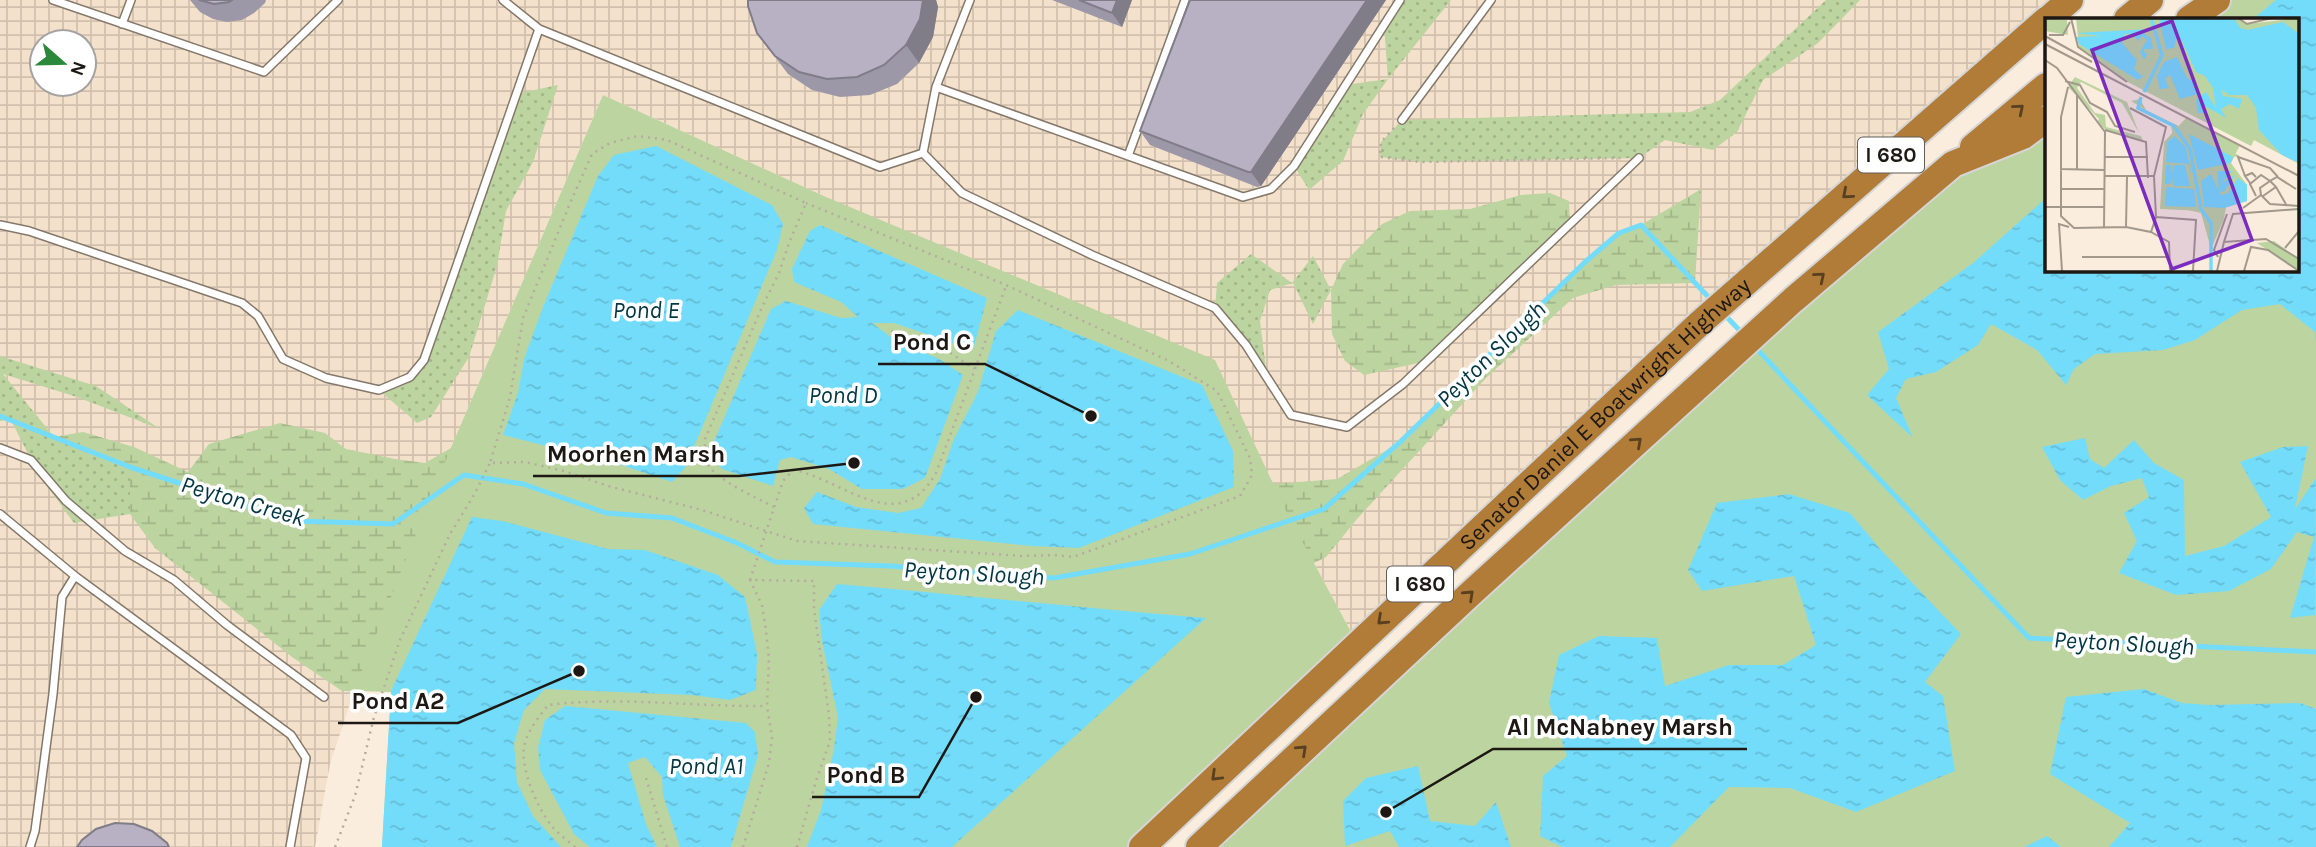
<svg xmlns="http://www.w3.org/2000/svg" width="2316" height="847" font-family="Karla,sans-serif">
<defs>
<pattern id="industrial-grid" width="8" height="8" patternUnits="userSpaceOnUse" patternTransform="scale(1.75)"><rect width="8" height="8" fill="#f4e1cb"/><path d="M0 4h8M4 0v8" fill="none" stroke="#d1c0ad"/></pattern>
<pattern id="grass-dots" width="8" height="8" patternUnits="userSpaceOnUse" patternTransform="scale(1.75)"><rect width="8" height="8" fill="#bcd49f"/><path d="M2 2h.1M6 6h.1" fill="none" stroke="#a1b588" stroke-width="1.8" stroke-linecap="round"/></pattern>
<pattern id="wetland-marsh" width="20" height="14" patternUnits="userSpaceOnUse" patternTransform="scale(1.75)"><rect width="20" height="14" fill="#bcd49f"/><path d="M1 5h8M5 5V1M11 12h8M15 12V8" fill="none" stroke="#a1b588"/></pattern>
<pattern id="water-ripples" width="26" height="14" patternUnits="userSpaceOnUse" patternTransform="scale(1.75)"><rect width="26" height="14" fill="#73dcfb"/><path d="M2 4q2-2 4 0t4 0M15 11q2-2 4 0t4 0" fill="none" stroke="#63bcd6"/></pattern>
</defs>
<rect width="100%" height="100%" fill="#faeddd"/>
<!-- industrial -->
<path fill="url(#industrial-grid)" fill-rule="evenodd" d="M0 0H2053L1357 643 1287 513 826 197 603 95 438 478 360 673 330 764 315 847H0ZM42 42H84V84H42Z"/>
<!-- grass -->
<path fill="url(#grass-dots)" d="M1400 0H1451L1388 79 1363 114 1343 161 1309 190 1294 166 1345 85 1388 79 1384 24Z
M1826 0H1860L1818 43 1763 80 1737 132 1713 150 1665 140 1639 158 1420 162 1380 157 1381 142 1402 120 1690 112 1720 100Z
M558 85 533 162 506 211 497 266 469 357 431 417 417 423 379 390 410 377 424 360 516 94Z
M1251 254 1292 283 1313 256 1331 290 1313 324 1293 283 1270 290 1260 321 1267 378 1215 308 1217 283Z
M0 356 96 386 160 429 77 397 3 374 54 437 130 467V514L74 523 37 472 11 420 0 421Z"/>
<!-- wetland -->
<path fill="url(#wetland-marsh)" d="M1701 189 1695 283 1616 285 1573 298 1486 378 1357 519 1326 557 1296 572 391 691H342L292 657 155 548 130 514V467L54 437 83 432 134 447 188 472 209 444 280 423 325 433 346 449 395 459 425 463 451 448 495 347 1234 487 1337 479 1399 443 1585 262 1619 233 1641 225Z
M1550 193 1569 201 1570 225 1427 361 1364 375 1345 361 1332 334 1331 290 1343 264 1382 224 1410 211 1470 209 1521 195Z"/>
<!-- park -->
<path fill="#bcd49f" d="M2217 0H2316V847H1199L1953 164 2046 119V270H2297V19H2189Z
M603 95 826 197 1215 360 1287 513 1357 643 1142 847H382L391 692 354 691 438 478Z"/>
<!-- water -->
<path fill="url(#water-ripples)" d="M2276 0H2316V345L2315 332 2280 304 2242 310 2195 340 2163 350 2095 354 2074 369 2066 385 2037 350 1991 324 1978 345 1936 372 1906 379 1896 398 1913 438 1867 395 1889 369 1878 332 1973 263 2046 198V270H2297V19H2253Z
M656 146 772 205 783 224 777 250 685 468 672 482 621 465 503 435 518 393 524 359 543 307 598 176 614 155Z
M820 225 987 298 974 347 961 346 894 323H872L892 338 939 359 963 375 925 478 903 489H862L829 469 791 457 780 460 773 486 722 469 710 451 771 309 786 301 841 318 858 317 841 302 794 282 792 269 810 231Z
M1018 310 1202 385 1233 451 1234 487 1079 548 1032 546 813 524 804 508 817 492 856 507 898 513 921 508 940 479 954 439 978 392 996 331Z
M2085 438 2090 459 2104 468 2134 440 2154 463 2184 480 2185 556 2224 546 2271 517 2240 462 2283 447 2308 446 2295 509 2316 478 2315 615 2290 618 2314 537 2297 532 2271 569 2229 591 2176 595 2119 573 2137 541 2124 513 2149 497 2142 478 2111 486 2083 500 2060 480 2042 447Z
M1789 494 1850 513 1881 550 1961 634 1925 682 1943 696 1955 771 1856 812 1790 788 1729 787 1670 847H1562L1540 836 1543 776 1567 756 1549 703 1559 655 1599 636 1657 638 1665 686 1729 665H1783L1816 645 1794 576 1702 591 1688 570 1717 503Z
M472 517 502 521 608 549 645 550 718 575 745 597 757 653 756 690 730 700 691 695 545 689 524 710 514 743 517 782 533 816 561 847H382L391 691Z
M837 584C961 595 1083 608 1206 618L952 847H807L821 810 834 749 838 717 822 641 819 610Z
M2144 689 2182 703 2209 705 2300 703 2316 709V847H2109L2130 823 2050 774 2066 697Z
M565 706 746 723 755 732 758 755 731 847H680L663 795 662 777 645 757 628 763 646 824 657 847H590L574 834 540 770 538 748 545 720Z
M1418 766 1430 821 1475 826 1496 802 1511 847H1399L1390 831 1345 846 1343 801 1366 778Z
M2047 836 2061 847H2024Z"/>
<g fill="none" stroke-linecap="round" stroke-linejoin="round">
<!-- stream -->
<path stroke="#73dcfb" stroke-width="5" d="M1722 312 1744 335
M1753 345 2029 638 2316 652
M0 416 130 467 295 521 393 524 464 475 523 484 606 513 672 518 737 543 775 562 890 566 1054 578 1190 554 1324 509 1399 443 1585 262 1619 233 1641 225 1713 302"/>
<!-- service casing -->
<g stroke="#84786a" stroke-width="10">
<path id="service" d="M53 0 264 72 338 0
M503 0 539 29 880 167 923 153 936 87 970 0
M122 24 131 0
M936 87 1243 197 1271 189 1294 166 1400 0
M1402 120 1491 0
M923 153 962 193 1092 255 1215 308 1246 345 1291 415 1347 427 1403 384 1639 158
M1128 156 1185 0
M0 225 29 231 242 303 258 316 283 359 326 378 379 390 410 377 424 360 539 29
M0 448 31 460 66 501 125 551 174 580 227 625 324 697
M0 514 75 576
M30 847 35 831 53 694 62 597 75 576 291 735 306 758 290 847"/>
</g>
<!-- motorway casing -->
<g stroke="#d6d5d5" stroke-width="30">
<g id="motorway">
<path d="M2048 19 2070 0"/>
<path d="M2127 19 2150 0"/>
<path d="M2189 19 2217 0"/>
<path d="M1973 147 2046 86"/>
<path id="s1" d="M1142 847 1700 323 2046 20"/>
<path d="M1199 847 1470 594 1793 300 1953 164 2023 136 2046 119"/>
</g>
</g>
<!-- path -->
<path stroke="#b6ab9f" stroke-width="2.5" stroke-dasharray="2 5" stroke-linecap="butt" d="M1394 128 1381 142 1380 157 1420 162 1622 158
M891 331 949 352 974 369
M774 507C756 497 714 480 706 461 704 455 705 445 705 439L762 307 779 273 789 243 806 203 667 140 638 136 610 143 592 154 571 201 523 318 510 397 490 463 525 462 564 471 608 486 702 510 797 541 1023 556 1055 555 1073 557 1240 496 1252 475 1250 458 1217 391 1169 361 1006 285 806 203
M750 580 783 481 793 470C842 478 898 540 936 473L1006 286
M646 778 667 847
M335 847 355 796 374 717 400 640 450 534 474 495 490 463
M575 847C567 840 557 833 551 825 537 807 521 770 524 748 526 732 539 717 548 705 620 696 694 707 767 706
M743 847 769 763 772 737 767 706 769 659 766 631 762 605 750 580 814 581V609L829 715 830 741 816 781 797 847"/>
<!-- service -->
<use href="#service" stroke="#fff" stroke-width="7"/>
<!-- motorway -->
<use href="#motorway" stroke="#b07c37" stroke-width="26"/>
</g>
<!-- wall -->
<path fill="#9d98a8" d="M190 0H266L265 3 254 13 242 20 227 22 213 19 200 12Z
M748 0H936L938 7 933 37 919 63 897 84 870 95 840 97 812 90 788 74 757 33Z
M1052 0H1132L1122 27Z
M1190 0H1386L1261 186 1257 187 1150 145 1140 131Z"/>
<!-- shaded-wall -->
<path fill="#807c88" d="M923 0H936L938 7 933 37 919 63 906 45Z
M1117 0H1132L1122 27 1112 13Z
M1367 0H1386L1261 186 1251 172Z"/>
<!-- building -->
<path fill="#b7b1c3" stroke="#807c88" stroke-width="2" d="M199 0H232L229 2 214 4Z
M748 0H923L920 19 906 45 884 65 857 77 827 79 799 72 775 56 757 33 748 6Z
M1079 0H1117L1112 13Z
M1190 0H1367L1251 172H1248L1140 131Z
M115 823 134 824 152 831 167 843 169 847H77L82 840 96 829Z"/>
<!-- one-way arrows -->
<defs><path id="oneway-chevron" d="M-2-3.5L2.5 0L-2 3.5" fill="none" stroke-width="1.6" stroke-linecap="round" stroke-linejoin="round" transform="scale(1.75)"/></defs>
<g stroke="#584021">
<use href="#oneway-chevron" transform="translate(2019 109) rotate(-40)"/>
<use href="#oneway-chevron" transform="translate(1847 194) rotate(139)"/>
<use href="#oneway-chevron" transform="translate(1820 277) rotate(-40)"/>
<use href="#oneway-chevron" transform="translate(1637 442) rotate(-42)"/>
<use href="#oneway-chevron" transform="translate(1469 595) rotate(-43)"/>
<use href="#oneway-chevron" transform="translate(1382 620) rotate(137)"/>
<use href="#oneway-chevron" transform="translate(1302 750) rotate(-43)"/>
<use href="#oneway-chevron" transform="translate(1216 776) rotate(136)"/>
</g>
<g text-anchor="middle" stroke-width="7" stroke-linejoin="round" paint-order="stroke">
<!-- shield labels -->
<g fill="#fff" stroke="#615d5a" stroke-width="2">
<rect x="1858" y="137.5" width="66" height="35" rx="5"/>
<rect x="1387" y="566.5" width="66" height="35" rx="5"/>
</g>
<g font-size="21" font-weight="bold" fill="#1d1813">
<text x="1891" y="162">I 680</text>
<text x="1420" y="591">I 680</text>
</g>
<!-- street labels -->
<g font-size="23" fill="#1d1813" stroke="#fff">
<text dy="8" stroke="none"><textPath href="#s1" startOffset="634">Senator Daniel E Boatwright Highway</textPath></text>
</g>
<!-- water labels -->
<g font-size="24" font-style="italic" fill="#023642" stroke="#fff">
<text x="646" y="318">Pond E</text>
<text transform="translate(1491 354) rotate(-44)" y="8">Peyton Slough</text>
<text x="843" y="403">Pond D</text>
<text transform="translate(243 501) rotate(16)" y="8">Peyton Creek</text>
<text transform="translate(974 573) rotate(3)" y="8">Peyton Slough</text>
<text transform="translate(2124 643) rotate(3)" y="8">Peyton Slough</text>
<text x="706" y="774">Pond A1</text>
</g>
</g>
<!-- overview -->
<g transform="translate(2045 18)">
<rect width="254" height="254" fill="#faeddd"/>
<path d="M30 59 82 84 94 115 77 85 36 64 32 70 50 95 60 97 61 109 96 118 98 123 62 113 52 104 54 101 23 69ZM229 223 254 241V253L212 225Z" fill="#bcd49f"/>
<path d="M0 1 22 2 23 17 0 13ZM95 81 101 92 195 138 188 139 145 116 188 148 179 201 166 231 156 195 143 192 126 108 86 83Z" fill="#bcd49f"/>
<path d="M31 0H193L202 6 254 0V146L209 122 206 128 75 60 34 30ZM141 100 195 127 186 145 202 167V183L179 190 180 194 115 191 119 124Z" fill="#bcd49f"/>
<path d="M114 0H189L195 10 203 12 238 4 253 15 254 145 237 137 214 112 211 90 202 77H184L176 71 178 78 197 81 194 91 185 86 176 91 181 100 160 88V95H153L151 82 161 74 171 90 168 70 160 58 151 54 137 23 131 21 129 30 121 31ZM105 11 98 15 106 20 108 31H98L102 37 99 42 95 34 102 22 97 18 93 23 89 17 93 16H80L77 25 92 42 89 51 97 58 102 55 93 62 34 26 31 19 57 18 31 15ZM132 39 142 60 150 64 153 76 135 81 125 57 120 61 124 70 115 71 112 58 119 44ZM144 116 188 139 186 145 153 152ZM130 118 141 130 147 158 143 146 121 144 122 124ZM121 147H126L127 156 129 147H140L145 168H129L127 160 126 166H120ZM172 153H187L177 165 190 157 179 174 174 173ZM166 156 176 177 183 175 193 160 202 167V183L179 190 159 189 156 163ZM121 169 149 171 151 189 120 188Z" fill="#73dcfb"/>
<path fill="none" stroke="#73dcfb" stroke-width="3.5" d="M99 74 117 37 106 0M96 79 93 90 129 108 145 131 156 191 166 205V253"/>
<path fill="none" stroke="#a2988c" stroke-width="2" d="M26 0 33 29 82 64M193 0 202 6 227 0M4 17H18L25 4M0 18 47 44M0 26 254 158M0 42 12 50 60 114 59 210M20 63 35 67 45 85 62 94 70 108 90 114M23 69 16 99V198L29 210 81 209 106 214 111 199 109 158H59M85 90 121 109 109 158M60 112 101 124 103 160M59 139H103M15 151 59 152M32 152V77M200 158 193 139 225 150 233 159M205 165 200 158 207 155 211 159M231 169 225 163 232 159 251 171M15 171H59M211 178 205 166 216 157 225 163 215 170 216 177M218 178 231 169 242 188M0 189H59M198 190 216 177 225 186 254 188M254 191 188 196 179 224 221 221 254 241M111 199 151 202 148 253M81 209 82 159M106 214 124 224 125 253M240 230 254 213M37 239H125M173 239 169 232 182 196M17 253 14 206 24 209M172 253 179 224M199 253 206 229 223 232 254 253"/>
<path fill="#7b2cbf" fill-opacity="0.15" stroke="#7b2cbf" stroke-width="3.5" d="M127 3 207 222 127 251 47 32Z"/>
<rect width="254" height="254" fill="none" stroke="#1d1813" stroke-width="3.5"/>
</g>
<!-- callouts -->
<path fill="none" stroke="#1d1813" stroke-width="2.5" d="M1091 416L985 364H878M854 463L739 476H533M579 671L458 723H338M1386 812L1493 749H1747M976 697L919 797H812"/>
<g fill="#1d1813" stroke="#fff" stroke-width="2.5">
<circle cx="1091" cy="416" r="7"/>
<circle cx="854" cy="463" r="7"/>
<circle cx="579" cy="671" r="7"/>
<circle cx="1386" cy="812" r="7"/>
<circle cx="976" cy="697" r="7"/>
</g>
<g font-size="24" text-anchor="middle" font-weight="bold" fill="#1d1813" stroke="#fff" stroke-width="7" stroke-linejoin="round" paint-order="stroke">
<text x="932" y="350">Pond C</text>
<text x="636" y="462">Moorhen Marsh</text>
<text x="398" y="709">Pond A2</text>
<text x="1620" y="735">Al McNabney Marsh</text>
<text x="866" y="783">Pond B</text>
</g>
<!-- north arrow -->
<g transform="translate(63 63) rotate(110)"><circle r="33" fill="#ffffff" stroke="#a5a3a1" stroke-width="2"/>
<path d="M0-5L12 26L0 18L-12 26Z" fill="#2c883a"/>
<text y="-10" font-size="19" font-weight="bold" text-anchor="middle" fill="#1d1813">N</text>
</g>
</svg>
